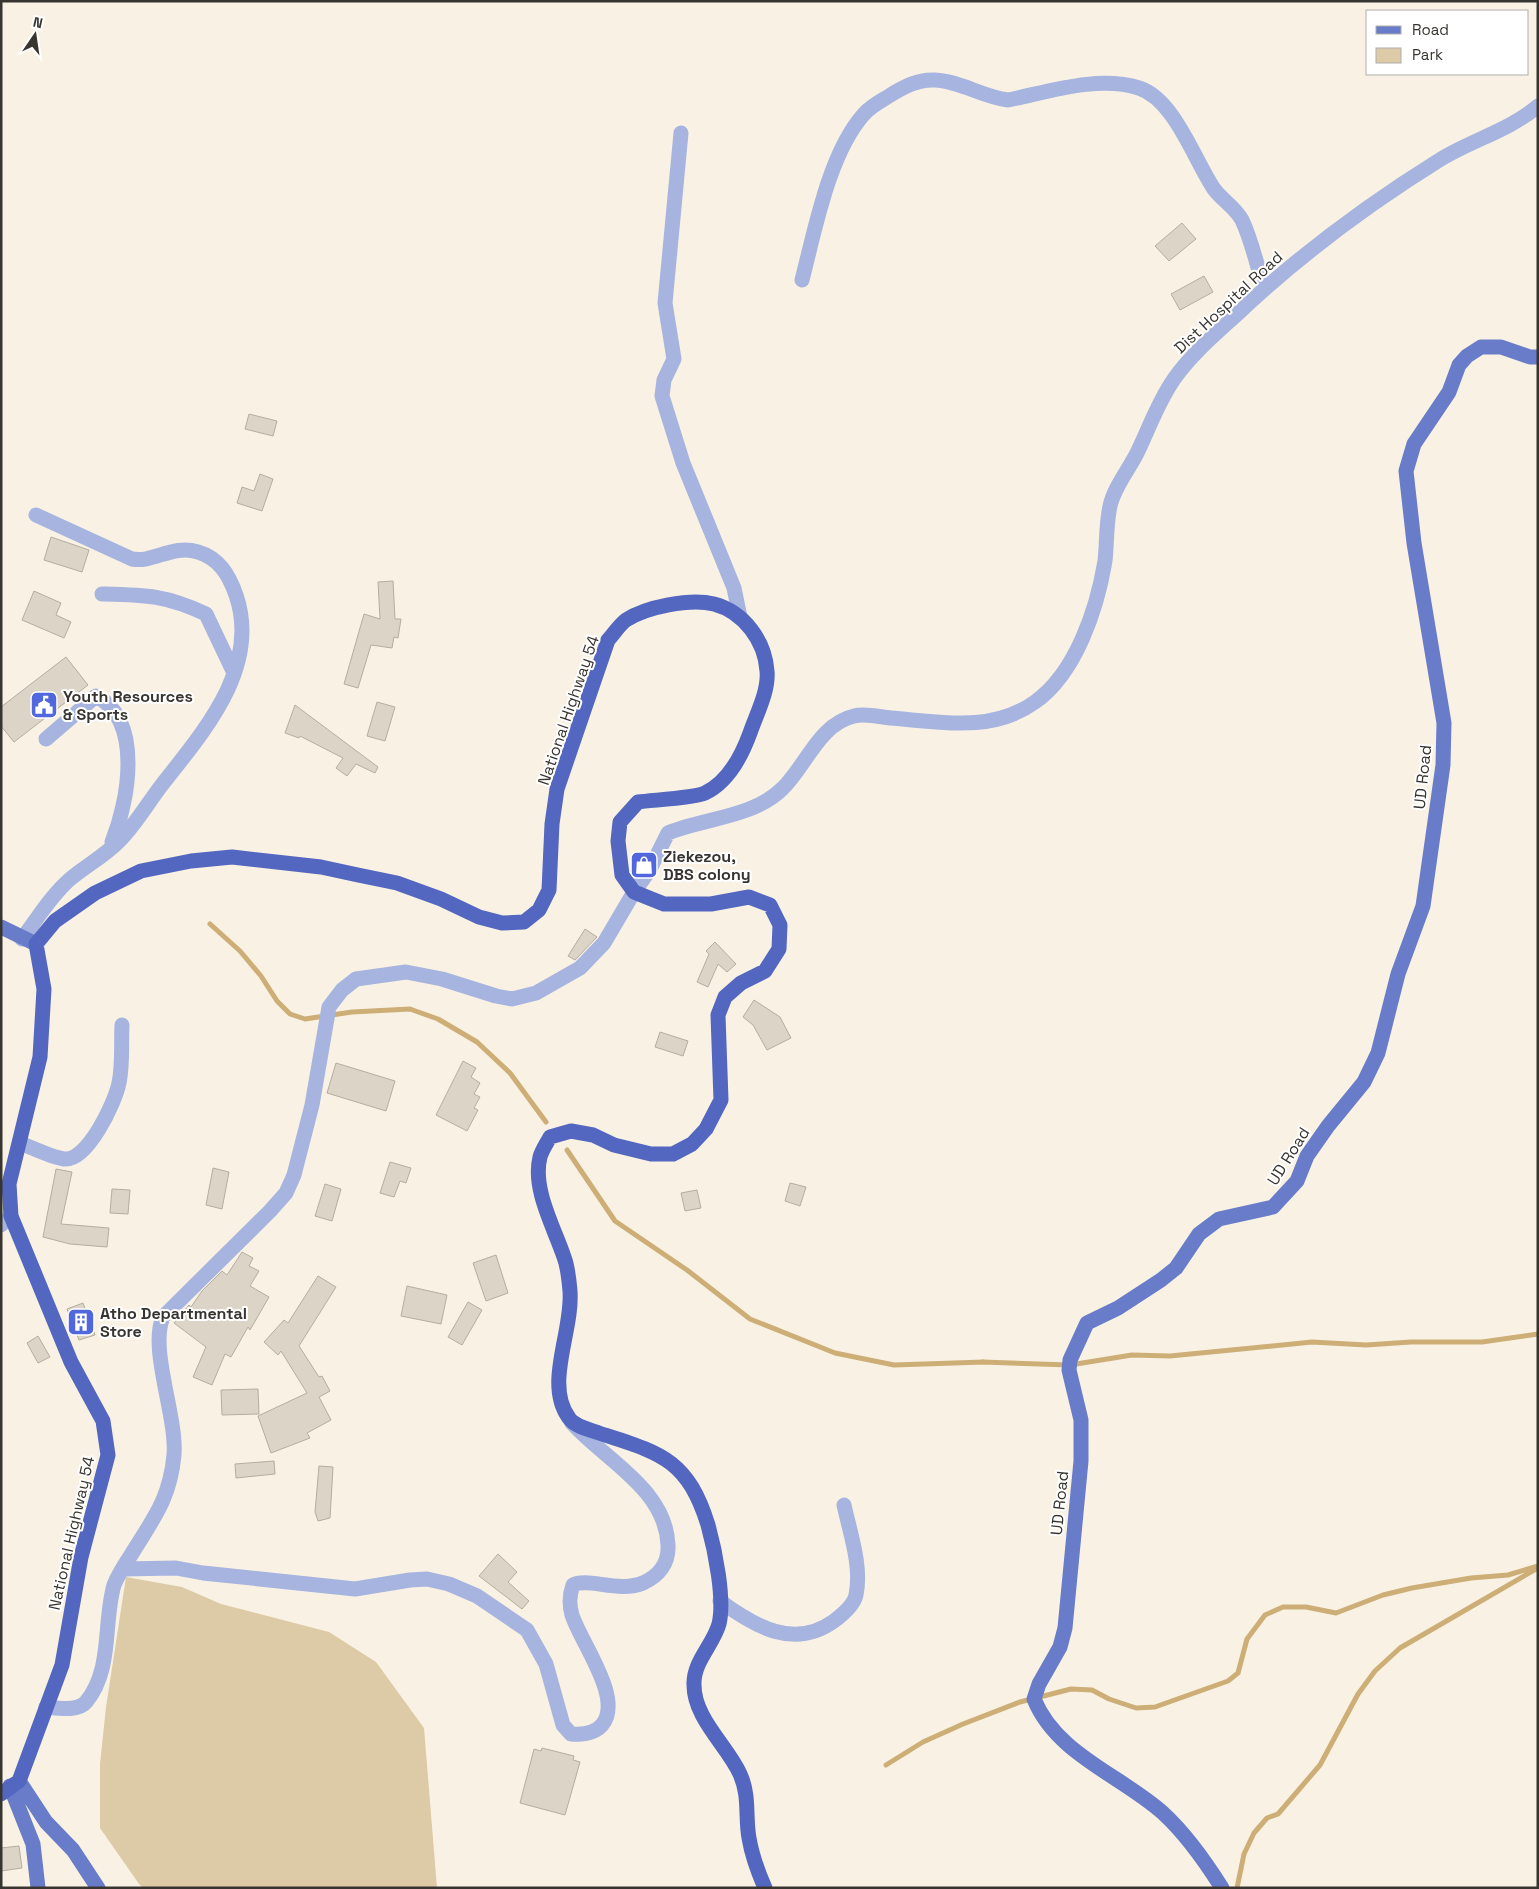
<svg xmlns="http://www.w3.org/2000/svg" width="1539" height="1889" font-family="'Space Grotesk',sans-serif">
<rect width="100%" height="100%" fill="#f9f2e4"/>
<!-- green -->
<path fill="#ddcaa7" d="M126 1577 182 1587 221 1604 329 1632 376 1662 424 1728 437 1888H143L139 1884 100 1828V1764L106 1707Z"/>
<g fill="none" stroke-linecap="round" stroke-linejoin="round">
<!-- stream -->
<path stroke="#cdae76" stroke-width="5" d="M210 924 240 951 261 976 277 1001 290 1014 305 1019 352 1012 410 1009 438 1019 477 1042 510 1073 546 1122
M567 1150 615 1221 687 1270 750 1319 835 1353 894 1365 984 1362
M982 1362 1070 1365 1132 1355 1170 1356 1312 1342 1366 1345 1411 1342H1482L1538 1334
M886 1765 923 1742 963 1724 1020 1702 1071 1689 1092 1690 1109 1699 1136 1708 1155 1707 1228 1681 1238 1673 1247 1639 1265 1615 1283 1607H1306L1336 1613 1383 1595 1412 1588 1471 1578 1508 1575 1538 1566
M1237 1888 1244 1854 1254 1833 1267 1818 1278 1814 1320 1765 1358 1694 1375 1671 1400 1648 1536 1569"/>
</g>
<!-- building -->
<path fill="#dbd4c7" stroke="#b4ada0" d="M1182 223 1196 239 1169 261 1155 246Z
M1204 276 1213 292 1180 310 1171 294Z
M249 414 277 421 273 436 245 429Z
M260 474 273 479 262 511 237 503 242 487 254 491Z
M51 537 89 550 82 572 44 560Z
M393 581 395 619H401L398 638 394 637 392 648 371 645 358 688 344 684 364 614 380 619 378 582Z
M34 591 61 603 56 615 71 622 64 638 22 620Z
M66 657 88 685 14 742 1 726V707Z
M377 702 395 707 385 741 367 736Z
M295 705 378 767 375 773 356 764 347 776 336 768 343 758 300 736 299 738 285 733Z
M585 929 597 937 575 960 568 956Z
M715 942 736 964 727 972 718 964 708 987 697 982 709 954 706 951Z
M754 1000 780 1017 791 1038 767 1050 753 1025 743 1017Z
M660 1032 688 1041 683 1056 655 1047Z
M463 1061 476 1068 471 1077 480 1083 474 1094 480 1097 474 1108 478 1110 467 1131 436 1115Z
M336 1063 395 1081 386 1111 327 1093Z
M390 1162 411 1168 406 1183 400 1181 394 1197 380 1193Z
M213 1168 229 1172 222 1209 206 1205Z
M56 1169 72 1172 61 1224 109 1228 107 1247 70 1244 43 1237Z
M790 1183 806 1187 800 1206 785 1201Z
M325 1184 341 1189 332 1221 315 1216Z
M112 1189 130 1190 128 1214 110 1213Z
M697 1190 701 1208 685 1211 681 1193Z
M242 1252 253 1258 249 1266 259 1271 250 1286 269 1297 250 1330 248 1327 231 1357 225 1354 212 1385 193 1377 206 1347 174 1323 189 1305 191 1307 202 1291 222 1271 227 1275Z
M496 1255 508 1293 486 1301 473 1263Z
M318 1276 336 1287 299 1346 319 1377 322 1376 330 1391 319 1397 331 1420 307 1433 310 1438 271 1453 258 1416 307 1393 281 1351 278 1355 264 1342 284 1320 288 1323Z
M407 1286 447 1295 441 1324 401 1316Z
M468 1302 482 1310 462 1345 448 1337Z
M83 1303 95 1335 79 1340 67 1309Z
M38 1336 50 1357 38 1363 27 1343Z
M258 1389 259 1414 222 1415 221 1390Z
M274 1461 275 1474 236 1478 235 1464Z
M319 1466 333 1467 330 1518 318 1521 315 1512Z
M498 1554 517 1572 508 1582 529 1601 522 1609 479 1576Z
M542 1748 574 1756 573 1760 580 1762 565 1815 520 1803 534 1749 541 1751Z
M19 1846 22 1868 1 1871V1848Z"/>
<g fill="none" stroke-linecap="round" stroke-linejoin="round">
<!-- minor -->
<path stroke="#a6b4df" stroke-width="15" d="M681 133 665 303 674 359 664 380 662 396 683 463 734 588 740 617
M802 280C815 230 829 153 864 114 871 106 881 101 889 96 903 87 918 79 935 80 960 81 983 97 1008 100 1048 92 1098 75 1139 88 1174 99 1194 159 1214 189 1222 200 1235 207 1242 220 1252 241 1257 266 1264 288
M102 594C146 595 165 595 206 614L234 673
M46 739 96 696C144 721 128 802 112 842
M22 939C37 919 51 896 69 880 85 866 105 856 120 840 135 825 148 803 161 786 203 732 261 668 236 595 229 575 219 558 198 552 172 544 154 563 132 559L36 515
M20 1143C33 1148 50 1157 64 1159 87 1162 115 1103 119 1083 123 1064 121 1044 122 1025
M1 1225 11 1216
M123 1569 176 1568 203 1573 355 1589 410 1580 427 1579 449 1584 477 1596 527 1630 546 1664 563 1725 571 1734C583 1735 594 1734 602 1725 624 1699 581 1643 572 1615 569 1604 569 1596 573 1585 587 1577 619 1593 643 1583 659 1576 669 1563 668 1545 666 1489 605 1460 572 1423
M720 1601C754 1626 794 1650 834 1621 842 1615 854 1605 856 1595 862 1566 850 1533 844 1505
M46 1707C57 1708 78 1712 86 1702 113 1669 103 1623 114 1585 118 1575 125 1564 131 1555 153 1519 170 1499 174 1455 177 1416 149 1349 163 1317L270 1211 286 1193 294 1175 312 1105 329 1007 342 990 356 979 406 972 442 979 496 996 512 999 536 993 580 968 604 943 634 892 649 871 668 833C704 818 752 818 782 789 806 766 819 724 854 716 865 713 880 717 891 718 940 722 992 733 1035 702 1076 673 1097 609 1105 561 1107 543 1106 524 1110 506 1114 487 1130 468 1138 451 1150 426 1158 402 1174 379 1190 356 1213 336 1234 317 1297 257 1367 205 1441 159 1472 140 1510 130 1538 106"/>
<!-- major -->
<path stroke="#687cca" stroke-width="15" d="M1 927 36 944
M19 1781 46 1822 73 1850 98 1888
M10 1786 33 1844 38 1888
M1222 1888C1205 1861 1187 1835 1163 1813 1122 1776 1056 1754 1034 1699L1039 1684 1060 1647 1065 1628 1081 1461V1420L1069 1370 1070 1360 1087 1323 1118 1308 1161 1280 1176 1268 1199 1234 1219 1219 1273 1207 1297 1181 1307 1156 1328 1126 1364 1082 1378 1053 1398 974 1423 906 1443 765 1444 723 1414 543 1406 471 1414 444 1449 392 1459 365 1467 356 1481 347H1501L1530 357H1538"/>
<!-- highway -->
<path stroke="#5367c1" stroke-width="15" d="M1 1794 19 1781 62 1665 81 1557 108 1455 103 1421 71 1362 11 1216 9 1184 40 1057 44 989 36 944 55 921 95 893 141 871 191 861 232 857 321 867 358 875 397 883 441 899 479 917 502 923 524 922 539 910 549 890 552 824 557 789 608 640C614 634 619 625 626 620 646 607 690 598 714 604 744 612 765 641 767 671 769 691 756 715 750 733 742 755 728 782 705 793 695 798 652 800 638 802L620 822 618 841 622 875 634 892 664 904H711L749 897 770 905 780 925 779 949 765 971 741 983 725 997 718 1015 721 1100 706 1129 692 1144 673 1154H651L614 1145 593 1135 571 1131 550 1137C547 1143 542 1150 540 1157 532 1189 554 1227 564 1257 568 1267 569 1280 570 1291 573 1332 544 1384 569 1418 574 1426 590 1430 599 1433 660 1453 687 1458 708 1525 715 1550 725 1599 719 1624 713 1645 694 1661 694 1683 693 1718 727 1745 740 1774 750 1796 745 1816 749 1838 752 1856 758 1872 765 1888"/>
</g>
<!-- icons -->
<defs>
<g id="civic-square" transform="scale(1.4375)"><rect x="-9" y="-9" width="18" height="18" rx="4" fill="#5167dd" stroke="#fff"/><path d="M-.6-6.5H3V-4.5H.6V-3L4-1V1h2V6H-6V1h2V-1L-.6-3ZM-1.2 2.5V6h2.4V2.5Z" fill="#fff"/></g>
<g id="shop-square" transform="scale(1.4375)"><rect x="-9" y="-9" width="18" height="18" rx="4" fill="#5167dd" stroke="#fff"/><path d="M-5-2.5h2.3a2.7 3.5 0 0 1 5.4 0H5L5.5 6h-11ZM-1.5-2.5h3a1.5 2.3 0 0 0-3 0Z" fill="#fff"/></g>
<g id="building-square" transform="scale(1.4375)"><rect x="-9" y="-9" width="18" height="18" rx="4" fill="#5167dd" stroke="#fff"/><path d="M-4-6H4V6H1V3H-1V6H-4ZM-2.5-4.3h1.7v1.8h-1.7ZM.8-4.3h1.7v1.8H.8ZM-2.5-1h1.7V.8h-1.7ZM.8-1h1.7V.8H.8Z" fill="#fff"/></g>
</defs>
<g fill-rule="evenodd">
<use href="#civic-square" x="44" y="705"/>
<use href="#shop-square" x="644" y="865"/>
<use href="#building-square" x="81" y="1322"/>
</g>
<g text-anchor="middle" stroke-width="4" stroke-linejoin="round" paint-order="stroke">
<!-- street labels -->
<g font-size="16" fill="#383530" stroke="#fff">
<text transform="translate(1228 302) rotate(-43)" y="6">Dist Hospital Road</text>
<text transform="translate(568 710) rotate(-71)" y="6">National Highway 54</text>
<text transform="translate(1422 777) rotate(-84)" y="6">UD Road</text>
<text transform="translate(1288 1156) rotate(-58)" y="6">UD Road</text>
<text transform="translate(1059 1503) rotate(-84)" y="6">UD Road</text>
<text transform="translate(71 1533) rotate(-77)" y="6">National Highway 54</text>
</g>
<!-- poi labels -->
<g font-size="16" font-weight="bold" fill="#383530" stroke="#fff" text-anchor="start">
<text x="63" y="702">Youth Resources<tspan x="63" dy="18">&amp; Sports</tspan></text>
<text x="663" y="862">Ziekezou,<tspan x="663" dy="18">DBS colony</tspan></text>
<text x="100" y="1319">Atho Departmental<tspan x="100" dy="18">Store</tspan></text>
</g>
</g>
<!-- border -->
<rect width="1539" height="1889" fill="none" stroke="#383530" stroke-width="5"/>
<!-- legend -->
<rect x="1366" y="10" width="162" height="65" fill="#ffffff" stroke="#afaeac"/>
<rect x="1376" y="26" width="25" height="8" fill="#687cca" stroke="#afaeac"/>
<text x="1412" y="35" font-size="15" fill="#383530">Road</text>
<rect x="1376" y="48" width="25" height="15" fill="#ddcaa7" stroke="#afaeac"/>
<text x="1412" y="60" font-size="15" fill="#383530">Park</text>
<!-- north arrow -->
<g transform="translate(35 35) rotate(13)" stroke="#ffffff" stroke-width="4" paint-order="stroke">
<path d="M0-4L9 19L0 12L-9 19Z" fill="#383530"/>
<text y="-8" font-size="14" font-weight="bold" text-anchor="middle" fill="#383530">N</text>
</g>
</svg>
